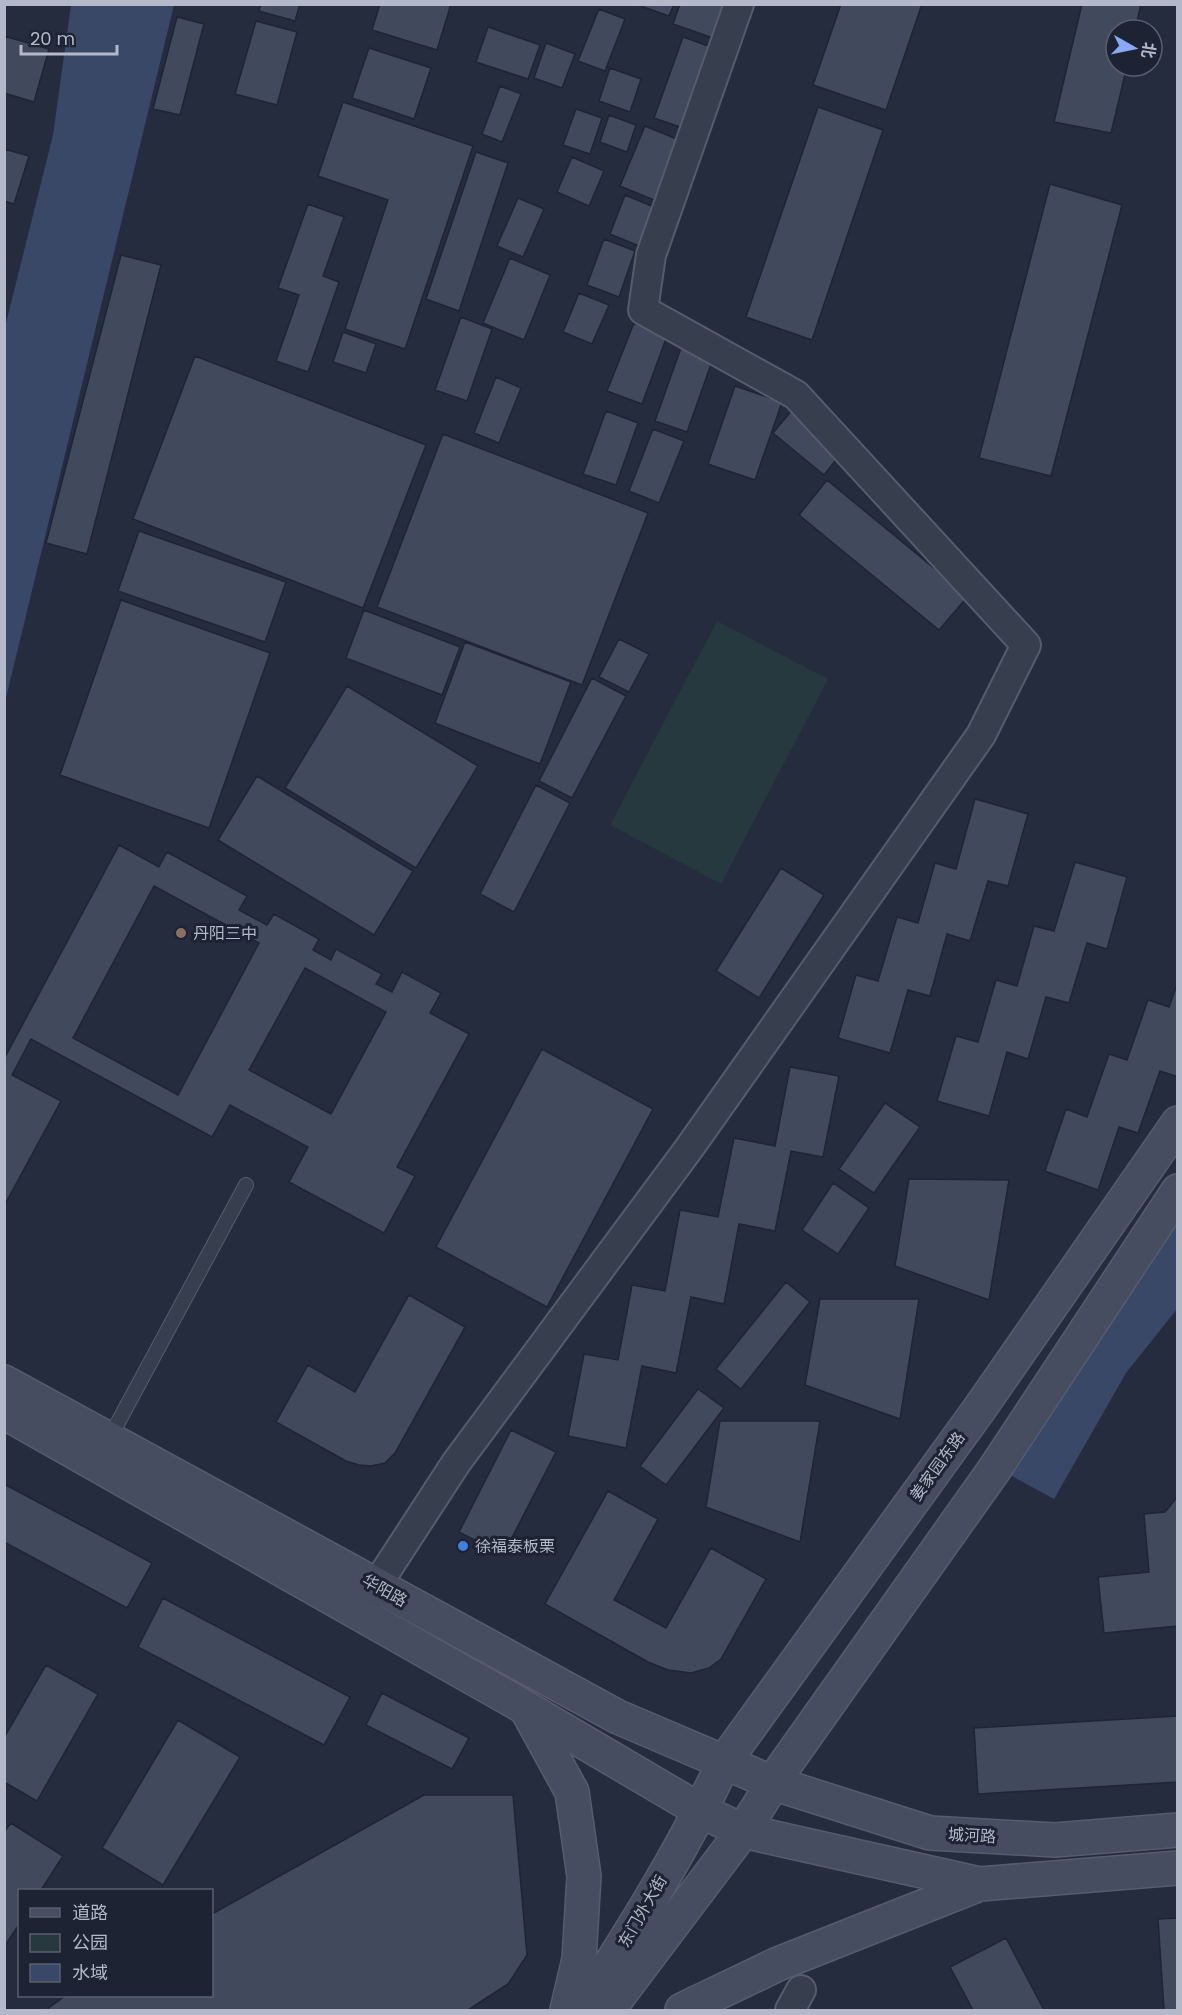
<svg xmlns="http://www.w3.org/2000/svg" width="1182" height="2015" font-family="Poppins,'Noto Sans SC',sans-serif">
<rect width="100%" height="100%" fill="#242c3d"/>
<!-- green -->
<path fill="#26393e" d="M717 621 828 679 721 884 610 825Z"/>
<!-- water -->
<path fill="#394866" d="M71 5H174L5 702V327L53 135Z
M1177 1224V1309L1126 1373 1054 1499 1010 1475 1140 1269Z"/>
<!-- building -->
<path fill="#404a5c" stroke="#1f2534" stroke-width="1.5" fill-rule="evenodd" d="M261 4H300L295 21 259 11Z
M380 4H451L437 50 372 30Z
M635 4H674L669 16Z
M680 4H729L716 39 673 24Z
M841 4H922L886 110 813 85Z
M1082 4H1141L1135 30H1116V66H1127L1111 133 1054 122Z
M599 9 625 19 605 71 578 61Z
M177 17 204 24 180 115 153 109Z
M256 21 297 32 277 105 235 94Z
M488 27 540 45 528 79 476 62Z
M4 36 49 49 34 102 4 93Z
M683 37 711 47 683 128 654 118Z
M546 43 575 54 562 88 534 78Z
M369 48 431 68 414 119 352 98Z
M610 68 641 79 630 112 599 101Z
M500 86 521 94 502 142 482 134Z
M343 102 473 146 405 349 345 329 388 200 318 176Z
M818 107 883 130 812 340 746 317Z
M576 109 602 118 590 154 563 145Z
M609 115 636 125 627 152 600 142Z
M645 126 679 140 654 200 620 186Z
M4 149 29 156 14 204 4 201Z
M476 152 508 163 459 311 426 299Z
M572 157 604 171 589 206 557 192Z
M1050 184 1122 205 1051 476 979 458Z
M625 195 654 207 639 246 610 234Z
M518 198 544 209 523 257 497 246Z
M308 204 344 217 323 276 339 282 308 372 276 361 299 295 278 288Z
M604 239 635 251 619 297 587 285Z
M121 255 161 265 87 554 46 543Z
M510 258 550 275 524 340 483 323Z
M579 293 609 305 592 344 563 332Z
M461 317 492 329 467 401 435 390Z
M634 323 667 336 642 404 607 391Z
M343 332 376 344 366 373 333 362Z
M682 345 714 356 687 432 655 421Z
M195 356 426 445 363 608 133 519Z
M496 377 521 388 499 443 474 433Z
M735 386 782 402 755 480 708 464Z
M792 410 843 451 824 475 773 433Z
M606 411 638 423 616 485 583 474Z
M653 429 684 441 659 503 629 491Z
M443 434 648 513 582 685 377 607Z
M827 480 968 596 939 630 799 515Z
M139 531 286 582 265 642 118 591Z
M121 600 270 653 209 828 60 775Z
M364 610 460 647 442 695 346 658Z
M619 639 649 654 629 692 599 677Z
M465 642 571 682 540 764 435 723Z
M592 678 626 696 572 798 539 781Z
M347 686 478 766 416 868 285 788Z
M257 776 413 871 374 935 218 840Z
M536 785 570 803 514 912 480 894Z
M975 799 1028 814 1008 886 988 881 970 941 947 934 930 996 908 990 890 1053 838 1038 856 975 878 981 897 917 918 923 935 863 956 869Z
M119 845 159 867 167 852 247 896 239 910 267 925 274 914 319 939 313 950 331 960 336 949 382 974 376 984 392 992 402 972 441 993 430 1013 469 1034 397 1167 415 1176 384 1233 289 1182 308 1147 230 1105 212 1137 31 1039 12 1075 61 1101 4 1206V1059ZM154 886 259 943 178 1095 73 1038ZM305 968 386 1012 331 1114 249 1070Z
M1075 862 1127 877 1107 949 1087 943 1069 1003 1046 997 1028 1059 1007 1052 989 1116 937 1101 956 1036 978 1042 996 980 1017 986 1034 926 1054 931Z
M781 868 824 895 759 998 716 971Z
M1178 982V1077L1160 1071 1138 1133 1119 1127 1098 1190 1045 1171 1066 1109 1087 1117 1109 1054 1127 1060 1148 1000 1169 1007Z
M542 1049 653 1109 547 1307 436 1247Z
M790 1067 839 1076 823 1157 791 1151 775 1231 739 1224 724 1304 691 1297 676 1373 642 1366 626 1448 568 1436 584 1354 618 1360 632 1285 665 1291 680 1210 718 1217 734 1138 775 1146Z
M885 1103 920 1127 874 1193 839 1169Z
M909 1179 1009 1180 989 1300 895 1266Z
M833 1183 869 1208 838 1254 802 1230Z
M786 1282 810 1302 741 1389 716 1369Z
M409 1295 465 1327 395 1453 385 1463 371 1466 359 1465 346 1461 276 1422 308 1365 355 1392Z
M820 1299H919L900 1419 805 1385Z
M698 1389 724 1408 666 1485 640 1466Z
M720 1421H820L800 1542 706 1507Z
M511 1430 556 1452 503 1555 459 1532Z
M4 1484 152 1563 127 1608 4 1542Z
M608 1491 658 1519 614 1600 666 1628 711 1548 766 1579 721 1659 709 1668 691 1673 668 1670 648 1662 545 1604Z
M1178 1496V1626L1104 1633 1098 1577 1149 1572 1144 1514 1165 1512Z
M163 1598 350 1697 324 1745 138 1647Z
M46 1665 98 1694 37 1801 4 1782V1738Z
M382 1693 469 1738 452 1769 366 1725Z
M1178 1716V1782L978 1794 974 1728Z
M178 1720 240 1757 163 1885 102 1848Z
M424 1795H513L527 1955 508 1984 468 2010H46L65 1996H212V1914Z
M11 1823 63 1856 41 1890H20V1923L4 1947V1832Z
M1178 1918V2010H1164L1158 1919Z
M1006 1938 1044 2010H973L950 1967Z"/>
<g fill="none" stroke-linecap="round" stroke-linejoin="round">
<!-- lane casing -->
<g stroke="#565c6b" stroke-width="16">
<path id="lane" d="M109 1439 246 1185"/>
</g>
<!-- street casing -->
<g stroke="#565c6b" stroke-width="32">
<path id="street" d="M365 1603 456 1463 690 1147 981 735 1026 645 796 395 643 310 651 255 739 4
M790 2010 801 1990"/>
</g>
<!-- secondary casing -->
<g stroke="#565c6b" stroke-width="36">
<path id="secondary" d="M4 1382 618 1717 773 1783 930 1833 1055 1840 1178 1830
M4 1412 526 1708 701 1811 743 1831 980 1884
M527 1710 572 1792 584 1876 579 1959 567 2010
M581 2010C633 1930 684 1848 724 1762L980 1408 1178 1123
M608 2010 743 1831 782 1769 994 1470 1178 1191
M682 2010 778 1964 980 1884 1178 1868"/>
</g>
<!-- lane -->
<use href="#lane" stroke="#373e4d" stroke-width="14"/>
<!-- street -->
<use href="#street" stroke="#373e4d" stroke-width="28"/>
<!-- secondary -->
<use href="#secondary" stroke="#464d60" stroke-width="33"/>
</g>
<!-- markers -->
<circle fill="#8d6e63" stroke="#1d2332" stroke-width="2" cx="181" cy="933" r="6"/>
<circle fill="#3f7fe0" stroke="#1d2332" stroke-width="2" cx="463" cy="1546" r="6"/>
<g text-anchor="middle" stroke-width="6" stroke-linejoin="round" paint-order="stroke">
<!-- poi labels -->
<g font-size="16" fill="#b3b9c8" stroke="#1d2332" text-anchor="start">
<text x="193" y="939">丹阳三中</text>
<text x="475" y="1552">徐福泰板栗</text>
</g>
<!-- street labels -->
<g font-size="16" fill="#b3b9c8" stroke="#1d2332">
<text transform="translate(937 1466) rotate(-54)" y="6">姜家园东路</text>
<text transform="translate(385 1590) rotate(29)" y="6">华阳路</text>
<text transform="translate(972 1835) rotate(3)" y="6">城河路</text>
<text transform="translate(642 1911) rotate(-60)" y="6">东门外大街</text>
</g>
</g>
<!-- border -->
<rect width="1182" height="2015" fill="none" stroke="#b3b9c8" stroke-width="12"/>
<!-- legend -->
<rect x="18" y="1889" width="195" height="108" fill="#1d2332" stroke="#595f6e" stroke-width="1.5"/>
<rect x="30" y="1908" width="30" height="9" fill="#464d60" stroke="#595f6e" stroke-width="1.5"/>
<text x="72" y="1919" font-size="18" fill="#b3b9c8">道路</text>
<rect x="30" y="1934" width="30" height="18" fill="#26393e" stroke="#595f6e" stroke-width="1.5"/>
<text x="72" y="1949" font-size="18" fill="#b3b9c8">公园</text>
<rect x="30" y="1964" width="30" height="18" fill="#394866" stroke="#595f6e" stroke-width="1.5"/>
<text x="72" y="1979" font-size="18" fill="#b3b9c8">水域</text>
<!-- north arrow -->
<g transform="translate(1134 48) rotate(99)"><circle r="28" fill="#1d2332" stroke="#595f6e" stroke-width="1.5"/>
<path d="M0-4.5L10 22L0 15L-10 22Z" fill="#89a9f7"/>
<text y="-9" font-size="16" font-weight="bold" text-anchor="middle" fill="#b3b9c8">北</text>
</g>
<!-- scale -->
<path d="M21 45v9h96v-9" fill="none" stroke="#b3b9c8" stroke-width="3"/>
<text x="30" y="45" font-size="18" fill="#b3b9c8" stroke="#1d2332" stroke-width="4.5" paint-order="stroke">20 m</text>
</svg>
